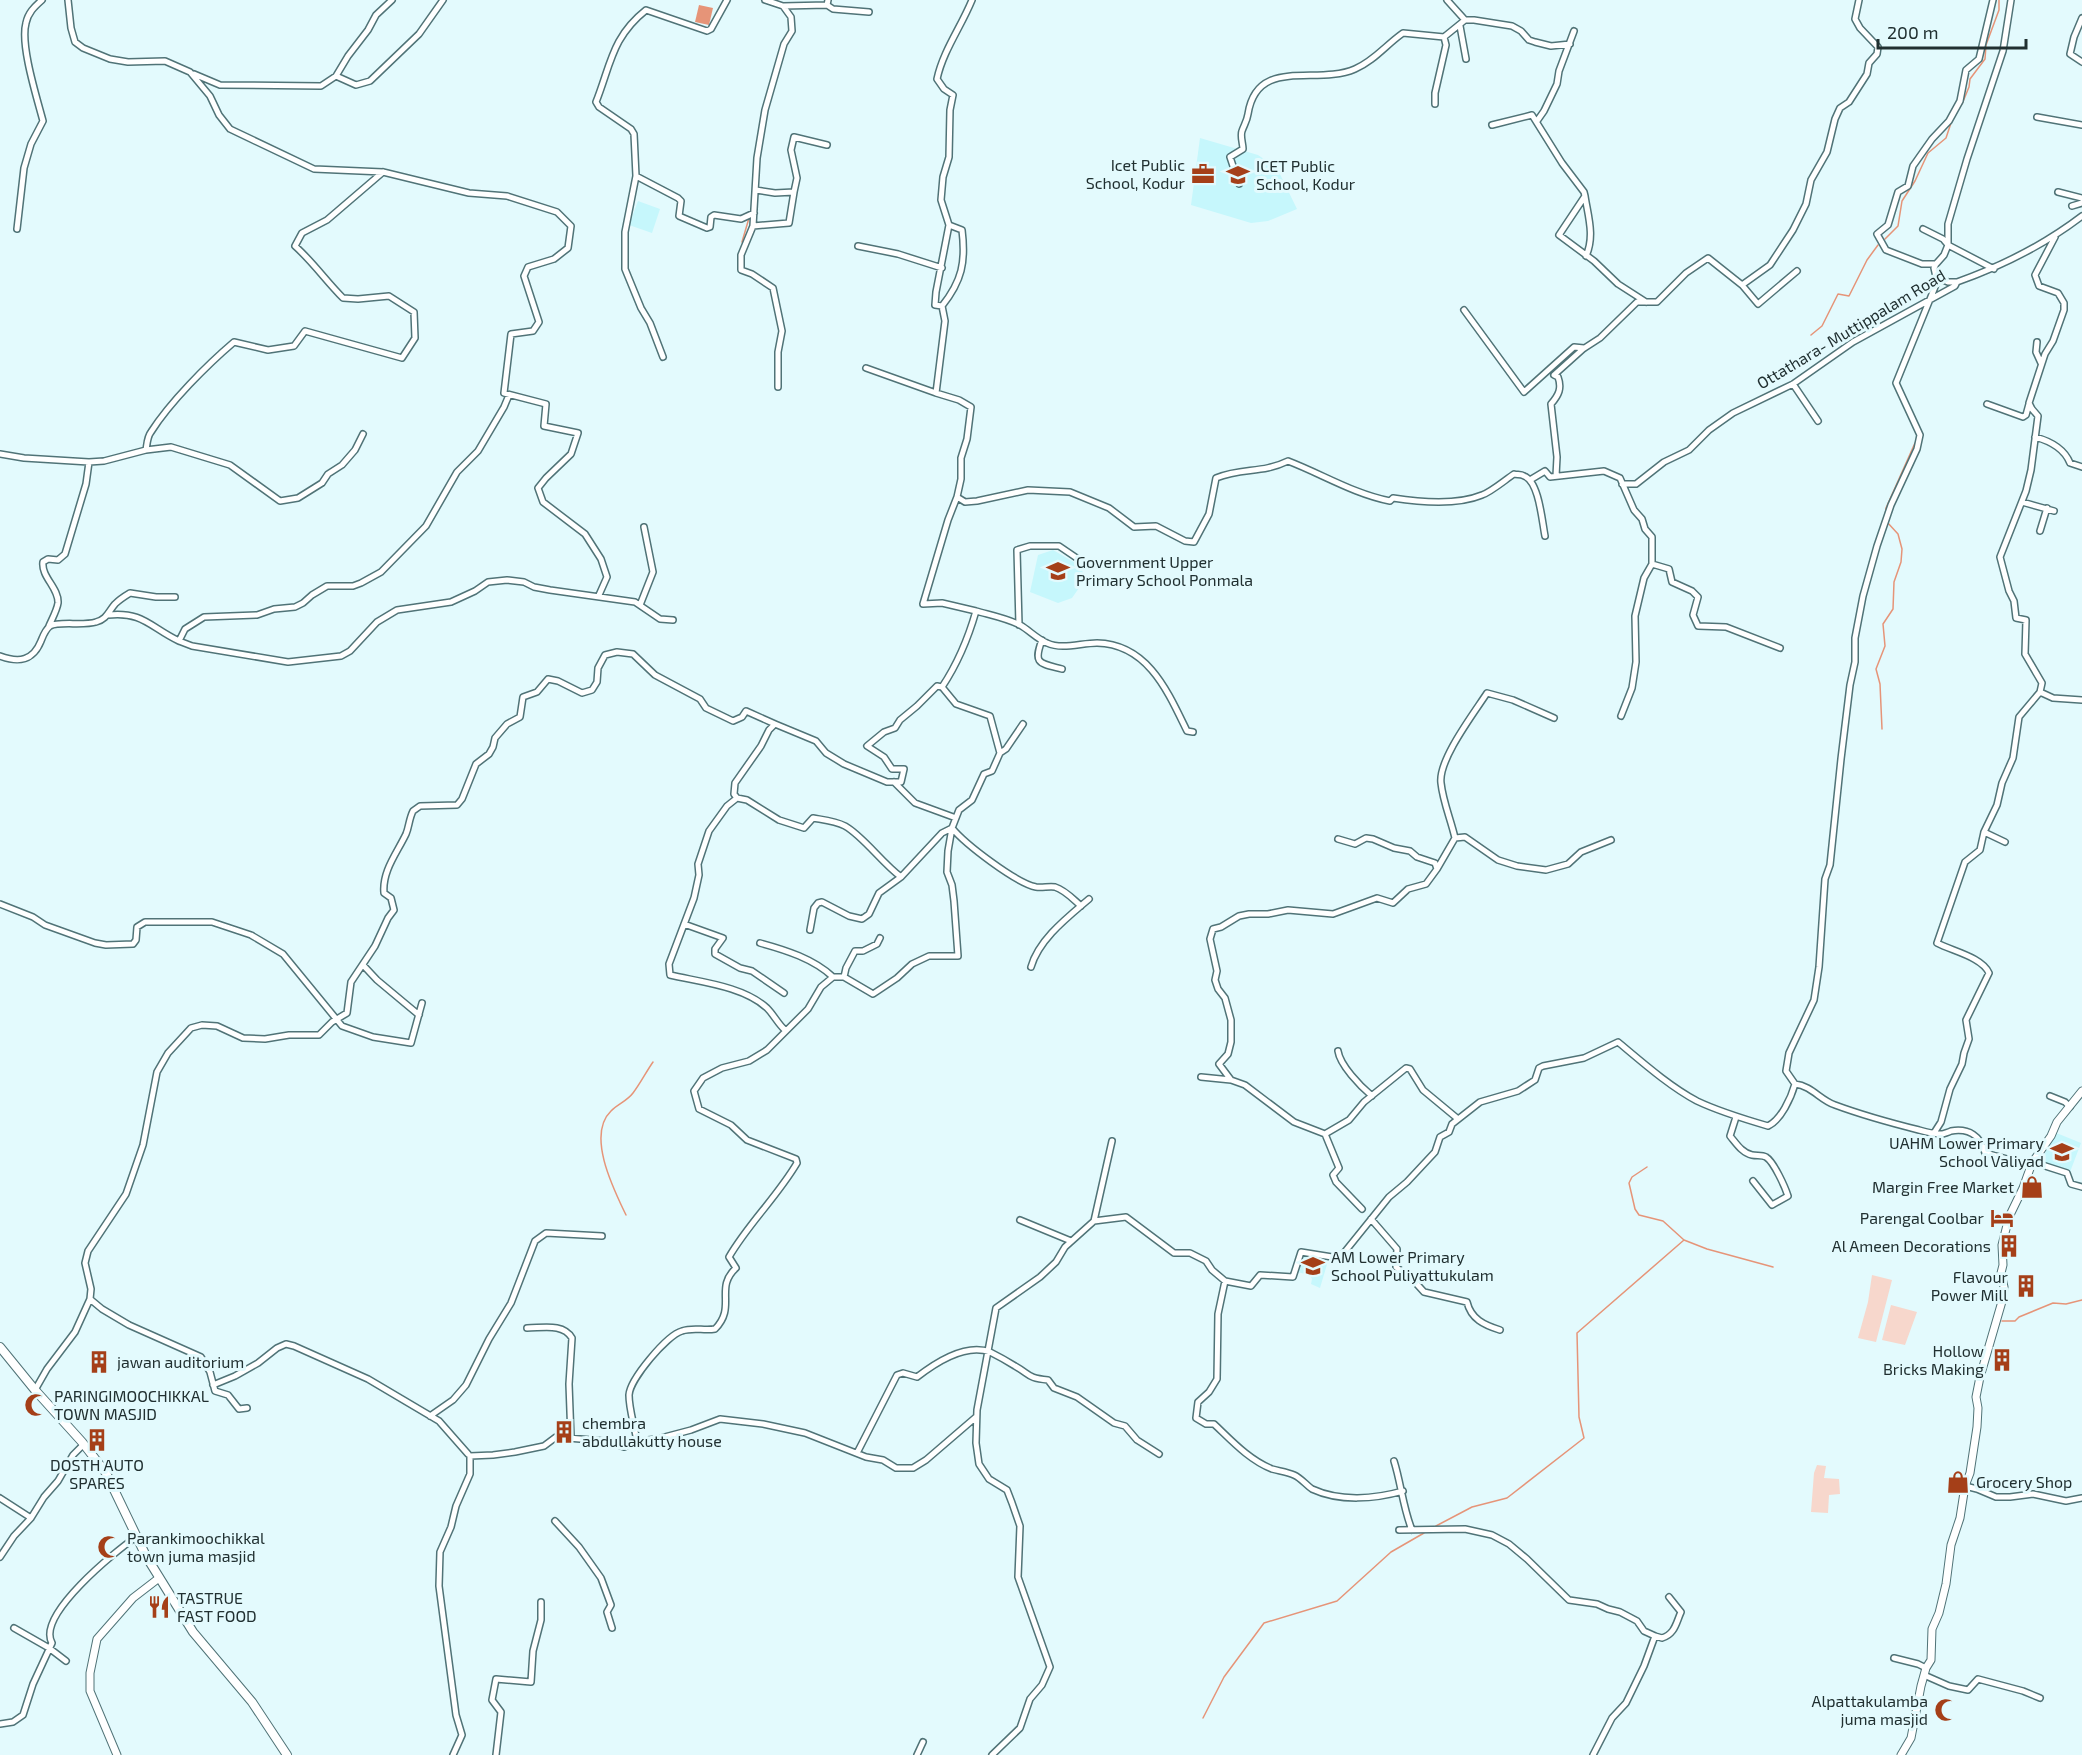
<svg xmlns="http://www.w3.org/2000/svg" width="2082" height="1755" font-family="'Exo 2',sans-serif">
<rect width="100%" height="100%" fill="#e3fafd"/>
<!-- built -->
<path fill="#c6f7fc" d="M1200 138 1258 155 1277 168 1297 209 1268 221 1251 223 1191 205Z
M638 201 660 209 652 233 629 225Z
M1053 550 1079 565 1086 578 1072 598 1058 603 1030 592 1038 555Z
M2054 1132 2081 1143 2070 1172 2042 1161Z
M1304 1254 1328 1261 1320 1288 1311 1284 1312 1279 1310 1275 1297 1272Z"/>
<!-- green -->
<path fill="#f7d7cc" d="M1872 1275 1892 1280 1876 1342 1858 1338 1868 1302Z
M1891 1305 1917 1312 1905 1345 1882 1340Z
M1817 1465 1826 1466 1824 1478 1839 1479 1840 1494 1829 1495 1828 1513 1811 1512 1814 1473Z"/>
<!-- water -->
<path fill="#e69478" d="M699 5 713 8 709 25 695 22Z"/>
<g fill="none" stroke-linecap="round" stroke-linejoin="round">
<!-- stream -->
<path stroke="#e69478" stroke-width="1.5" d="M1962 104 1969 87 1970 79 1985 59 1986 45 1999 10V0
M1885 239 1898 226 1902 201 1915 181 1928 153 1946 138 1951 123
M742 242 749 218
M1811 335 1822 326 1838 294 1849 296 1867 260 1878 245
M1885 518 1886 508 1915 443
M1882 729 1880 684 1876 669 1885 646 1883 624 1893 609 1894 582 1901 562 1902 549 1898 534 1887 522
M1647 1167 1632 1177 1629 1183 1635 1209 1639 1215 1663 1221 1684 1240 1707 1249 1773 1267
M626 1215C614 1190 586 1135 611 1111 618 1104 627 1101 633 1093 640 1084 646 1072 653 1062
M2002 1321H2015L2019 1317 2053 1303 2066 1304 2082 1300
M1436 1526 1472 1507 1507 1498 1584 1438 1579 1417 1577 1333 1684 1240
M1203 1718 1224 1677 1264 1623 1337 1601 1391 1552 1424 1533"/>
<!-- minor casing -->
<g stroke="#507377" stroke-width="8">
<path id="minor" d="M68 0 71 28 75 42 83 48 110 59 128 62 165 61 190 72 210 96 219 115 230 129 314 169 383 172 469 193 507 196 557 212 571 226 568 248 554 259 528 267 524 276 539 322 533 331 511 334 504 393 546 404 544 426 578 433 571 454 546 478 538 488 543 502 585 534 601 559 607 577 599 595
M828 0 827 5 833 9 869 12
M1447 0 1465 20
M1993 0 1979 59 1966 70 1960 101 1949 121 1932 139 1913 166 1908 186 1898 192 1888 225 1877 234 1886 250 1922 264H1936L1944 255 1948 245 1994 269
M783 6 827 5
M2082 18 2074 37 2070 54 2082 62
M1460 26 1466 59
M194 74 220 85 321 86 336 76 348 56 368 30 376 15 392 0
M336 76 356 85 370 81 419 34 443 0
M1435 104V93L1446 45 1444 37
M2037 117 2082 125
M1537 121 1544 111 1557 84 1559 71 1574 31
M1492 125 1532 115 1562 163 1584 192 1585 196 1559 235 1594 261 1618 284 1646 302
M636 176 678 198 681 201 679 216 707 228 710 227 711 217 714 215 741 219 754 213
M1239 184 1230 157 1243 149C1243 144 1240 136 1242 131 1244 125 1247 121 1248 114 1257 56 1316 86 1355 69 1374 61 1387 44 1403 33L1444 37 1465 20H1474L1512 26 1521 31 1529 40 1535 42 1551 46 1570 44
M756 190 775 193 794 192 797 178 791 150 794 137 827 145
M2058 192 2082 198
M1585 196C1588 216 1595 236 1586 256
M2072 206 2082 203
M753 226 757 158 765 110 784 44 792 31 791 17 783 6 765 0
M17 229 24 168 31 144 43 121C37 98 20 45 26 23 28 13 34 7 42 0
M1923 229 1943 239 1948 245V224L1967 159 2003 51 2011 0
M858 246 898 254 942 268
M1936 264 1934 268 1936 277 1948 282H1957
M1742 285 1758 304 1797 271
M942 306 935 305 936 292 949 225
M1464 310 1524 392 1574 347 1584 348
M2037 342 2036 352 2041 363
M663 357 650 323 641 308 625 269V232L636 176 634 134 631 129 599 107 596 102C611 64 612 37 646 10L707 31 711 29 727 0
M866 368 936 393
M1793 384 1818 421
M778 387V352L782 331 773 288 752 274 741 270V255L753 226 789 223 794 192
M509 395 504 407 478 451 457 472 426 526 381 572 361 583 353 586H327L312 595 303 603 295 607 274 609 257 615 204 617 185 629 179 641 192 646 288 662 341 656 350 651 377 622 397 610 451 602 475 591 488 582 507 580 524 582 534 587 550 590 635 602 660 619 673 620
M1987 404 2023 417 2026 415 2029 404
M2035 437C2050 441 2064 448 2070 463L2082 467
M146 450 171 447 230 465 280 501 298 498 322 483 328 474 342 465 355 450 363 434
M0 454 24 458 89 462 104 461 146 450C147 445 147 437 151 432 170 402 207 365 234 342L268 350 294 346 305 331 402 358 415 338 414 312 389 296 358 299 343 298C326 281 313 262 295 246L302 233 327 220 383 172
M1556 476 1557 457 1551 404C1559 395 1562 388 1558 377L1554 375 1583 349 1600 338 1637 302H1657L1686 273 1708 258 1742 285 1770 265 1793 230 1806 204 1811 180 1827 152 1835 119 1840 108 1849 102 1867 74 1869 63 1877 54 1878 47 1860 28 1855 19 1859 0
M1530 480 1545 471 1550 477 1604 471 1620 478 1634 510 1642 519 1645 529 1652 537V564L1644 578 1635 616 1636 662 1632 688 1621 716
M1622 484H1636L1664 462 1689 450 1709 430 1733 413 1793 384 1853 342 1955 286 1957 282C2002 266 2044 245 2082 216
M957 497 965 502 977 501 1028 490 1070 492 1109 508 1134 527 1156 526 1185 541 1194 542 1209 514 1216 478C1243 467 1261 474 1288 461 1322 474 1354 494 1390 501L1393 498C1419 502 1458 505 1482 495 1491 492 1505 480 1514 474 1517 475 1521 474 1524 476 1539 481 1542 521 1545 536
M2022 502 2054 511
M2040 531 2047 508
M1652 564 1669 569 1672 582 1692 591 1698 597 1693 615 1698 626 1726 627 1780 648
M640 605 653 572 644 527
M976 611C990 615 1006 618 1020 625 1029 630 1037 639 1047 643 1062 650 1081 643 1097 643 1148 644 1168 692 1187 731L1193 732
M108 615C143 611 151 628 179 641
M1019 625 1017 550 1030 546H1059L1084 563
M49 626C52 619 57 610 58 603 59 588 41 577 43 562L48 559 58 560 65 554 86 484 89 462
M1042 640C1033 664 1039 663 1062 669
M0 656C19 663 33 661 41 641 43 636 45 630 50 626 58 621 84 626 96 622 107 619 108 612 115 604 119 600 125 596 130 593L156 597H175
M942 687C958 663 968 639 976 611L942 603 923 604 948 520 957 497 961 479V458L967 439 971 407 959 400 936 393 945 321 942 306C962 281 966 262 962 230L949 225 941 200 943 177 949 157 950 110 953 95 944 89 937 79C943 51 961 27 972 0
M2040 692 2053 698 2082 700
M1000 753 1006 749 1023 724
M894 782 915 803 956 818
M737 798 747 800 779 820 804 828 813 818C824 820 835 821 845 826 863 836 882 863 901 877
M1984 832 2005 842
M1455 838C1451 820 1443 802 1441 783 1438 760 1474 713 1487 693L1513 700 1554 718
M1338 839 1355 844 1366 838 1373 839 1394 848 1410 851 1417 857 1435 863 1437 869 1426 884 1408 889 1393 903 1377 898 1333 914 1288 910 1268 914H1249L1239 916 1221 927 1213 929 1210 939 1217 971 1215 980 1218 989 1225 998 1231 1020V1042L1228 1054 1219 1064 1231 1080 1245 1085 1294 1122 1325 1134 1349 1120 1364 1102 1406 1068 1410 1069 1423 1090 1458 1119
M1437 869 1455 838 1465 837 1498 860 1517 866 1546 870 1568 864 1581 852 1611 840
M0 904 33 917 45 925 95 943 106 945 133 944 136 940 137 927 145 922H212L251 935 283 954 342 1026 373 1037 411 1043 422 1003
M684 924 723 938 715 949V954L740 968 752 971 784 993
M810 930 814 908 818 903 822 902 849 916 862 919 869 914 879 893 901 877 942 833 952 828C965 844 1016 883 1036 887 1042 888 1049 886 1055 887 1065 890 1073 899 1081 906
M760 943C786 950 814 959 833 977
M363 965 377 980 419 1015
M1031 967C1039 939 1068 917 1089 899
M844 977 846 968 855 951H863L877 944 880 938
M1338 1051C1340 1065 1360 1086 1372 1096
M1201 1077 1231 1080
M1795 1084 1786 1071 1789 1053 1814 1000 1819 967 1825 879 1830 865 1841 759 1850 685 1855 662V638L1863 596 1877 546 1891 505 1917 449 1920 435 1896 383 1939 277
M1795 1084C1812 1086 1820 1100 1835 1105 1862 1115 1891 1123 1919 1130 1926 1132 1935 1134 1942 1134 1943 1134 1949 1132 1951 1131 1969 1128 1981 1136 1985 1153L2022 1163H2032
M2050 1096 2065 1102 2070 1107
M1736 1117 1730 1136C1736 1143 1742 1153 1752 1155 1757 1156 1762 1155 1766 1157 1774 1162 1785 1187 1788 1196L1772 1205 1753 1181
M1934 1133 1941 1122 1950 1089 1962 1064 1964 1053 1969 1039 1966 1020 1989 973C1982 957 1952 951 1937 943L1965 862 1980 850 1984 832 1997 805 2002 783 2013 758 2019 717 2040 692 2042 683 2025 654 2026 620 2016 618 2014 601 2009 591 2000 557 2026 491 2031 470 2038 416 2032 409 2029 403 2045 354 2053 341 2064 310V303L2058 293 2039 286 2035 275 2055 237
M1325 1134 1339 1168 1333 1175 1336 1182 1362 1209
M2033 1162 2067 1173 2071 1184 2082 1187
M1371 1219 1397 1249 1396 1267 1414 1281 1424 1292 1467 1302C1471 1319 1484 1325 1500 1330
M1020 1220 1071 1241
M1094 1221 1112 1141
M1225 1281 1218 1314 1217 1379 1209 1392 1198 1402 1196 1418 1206 1424H1214C1231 1440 1249 1460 1272 1469 1279 1471 1287 1472 1294 1475 1301 1478 1306 1485 1312 1489 1340 1502 1375 1499 1403 1491
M90 1299 102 1309 129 1325 201 1357 210 1372 215 1391 228 1395 239 1409 247 1408
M527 1328C543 1328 563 1323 572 1338L569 1384 571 1438
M213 1385 235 1376 258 1363 277 1348 286 1344 294 1346 368 1379 439 1421 468 1454
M35 1390 47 1369 75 1332 90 1299 91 1289 85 1263 88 1251 126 1194 143 1145 157 1072 168 1053 191 1028 202 1025 217 1026 243 1038 265 1039 289 1035H319L332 1022 347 1013 351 982 375 946 388 918 394 910 391 898 384 893C382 871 397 853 406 834 409 827 409 819 413 811L420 806 457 805 462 799 476 764 489 754 493 747 495 738 507 724 520 717 523 697 537 692 548 679 558 681 582 693 592 690 597 682 598 668 605 655 617 652 633 654 655 675 700 699 706 708 733 721 742 717 746 711 775 724 769 730 761 746 735 783 734 794 737 798 727 806 709 831 698 864 699 875 694 898 669 964 670 975C700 982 743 986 767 1008 774 1015 778 1024 785 1030
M430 1416 453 1400 466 1385 489 1339 511 1303 535 1241 546 1233 602 1236
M637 1442C635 1427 629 1410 629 1395 630 1379 667 1335 682 1331 693 1327 704 1331 715 1329 737 1307 714 1288 736 1268L729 1257C748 1224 777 1197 797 1163L796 1159 747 1140 731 1125 699 1109 694 1091 703 1078 722 1068 749 1061 767 1050 808 1009 821 987 833 977H844L873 994 897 978 912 964 929 956H958L954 901 952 885 947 872 948 851 952 828 959 810 972 800 984 774 992 771 1000 753 990 716 956 704 942 687 937 686 917 706 900 720 895 728 884 732 867 746 884 757 892 769H904L901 782H887L844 764 826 753 816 741 775 724
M857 1453 897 1375 903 1373 917 1377C935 1363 966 1343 990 1352 998 1356 1007 1361 1015 1366 1031 1375 1027 1378 1048 1380L1054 1388 1077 1397 1114 1423 1125 1426 1137 1440 1159 1454
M1394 1461C1401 1483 1403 1508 1412 1530
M1965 1486 1977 1489 1996 1497H2010L2033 1494 2066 1501 2082 1498
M0 1498 31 1518
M555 1521 579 1547 601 1578 611 1605 607 1612 612 1628
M1399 1530 1465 1529 1492 1535 1509 1544 1527 1559 1569 1600 1597 1604 1608 1609 1620 1612 1637 1621 1644 1631 1655 1636 1644 1666 1626 1703 1612 1718 1593 1755
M0 1557 14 1536 31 1518 44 1497 58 1481 73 1455 84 1444
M14 1628 49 1648 66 1661
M1655 1636 1662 1638C1675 1634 1676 1623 1681 1612L1669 1597
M1894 1658 1918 1664 1926 1668
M1924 1675 1949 1686 1968 1690 1978 1679 2023 1691 2040 1698
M0 1724 13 1722 23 1715 33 1684 52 1643C36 1615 116 1551 136 1537
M453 1755 462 1735 456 1715 439 1586 440 1552 451 1527 456 1506 470 1474V1456L493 1455 515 1452 544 1446 556 1437 604 1441 624 1447 639 1441 657 1439 691 1430 720 1419 763 1424 805 1433 866 1457 883 1460 896 1468H913L926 1460 976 1417
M496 1755 501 1712 492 1700 496 1679 531 1682 533 1651 541 1620V1602
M917 1755 923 1742
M992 1755 1020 1728 1030 1699 1042 1685 1050 1667 1018 1577 1020 1526 1012 1503 1007 1490 989 1479 979 1464 976 1443 977 1410 996 1308 1040 1277 1056 1262 1065 1247 1094 1221 1126 1217 1174 1253H1190L1206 1261 1212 1270 1225 1281 1251 1286 1260 1275 1293 1277 1301 1252 1332 1257 1343 1254 1389 1197 1407 1182 1435 1152 1440 1137 1449 1132 1452 1124 1480 1102 1518 1091 1535 1080 1539 1068 1543 1066 1584 1058 1618 1042C1642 1062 1669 1086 1697 1101 1720 1112 1744 1119 1768 1126 1781 1120 1791 1098 1795 1084"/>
</g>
<!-- tertiary casing -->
<g stroke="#507377" stroke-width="9">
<path id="tertiary" d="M117 1755 90 1691V1673L97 1639 133 1598 159 1578
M1901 1755 1911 1738 1921 1686 1926 1668 1931 1660 1932 1629 1939 1613 1946 1584 1951 1545 1960 1518 1965 1486 1970 1473 1977 1427 1978 1408 1976 1397 1980 1377 2003 1298 2004 1287 2001 1273 2003 1265 2002 1245 2009 1217 2023 1188 2032 1163 2051 1136 2057 1122 2082 1091"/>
</g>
<!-- secondary casing -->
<g stroke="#507377" stroke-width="10">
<path id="secondary" d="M0 1347 35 1390 82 1442 106 1473 146 1556 193 1632 252 1702 287 1755"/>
</g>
<!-- minor -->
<use href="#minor" stroke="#fff" stroke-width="5"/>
<!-- tertiary -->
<use href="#tertiary" stroke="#fff" stroke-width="7"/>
<!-- secondary -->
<use href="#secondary" stroke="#fff" stroke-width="8"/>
</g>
<!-- icons -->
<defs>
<g id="office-bare" transform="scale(1.8)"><path d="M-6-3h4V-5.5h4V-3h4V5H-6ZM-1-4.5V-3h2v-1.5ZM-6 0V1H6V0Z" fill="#a53f18" stroke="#e3fafd" stroke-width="2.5" paint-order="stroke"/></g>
<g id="school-bare" transform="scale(1.8)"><path d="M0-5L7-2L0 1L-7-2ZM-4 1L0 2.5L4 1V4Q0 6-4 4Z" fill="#a53f18" stroke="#e3fafd" stroke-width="2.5" paint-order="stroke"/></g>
<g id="shop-bare" transform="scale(1.8)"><path d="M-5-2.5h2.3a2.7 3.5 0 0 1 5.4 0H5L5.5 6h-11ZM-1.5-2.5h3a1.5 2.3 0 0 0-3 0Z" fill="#a53f18" stroke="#e3fafd" stroke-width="2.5" paint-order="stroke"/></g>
<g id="hotel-bare" transform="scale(1.8)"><path d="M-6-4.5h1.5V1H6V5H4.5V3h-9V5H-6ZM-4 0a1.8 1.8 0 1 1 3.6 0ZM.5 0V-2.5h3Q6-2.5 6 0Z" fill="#a53f18" stroke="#e3fafd" stroke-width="2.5" paint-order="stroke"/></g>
<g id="building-bare" transform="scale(1.8)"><path d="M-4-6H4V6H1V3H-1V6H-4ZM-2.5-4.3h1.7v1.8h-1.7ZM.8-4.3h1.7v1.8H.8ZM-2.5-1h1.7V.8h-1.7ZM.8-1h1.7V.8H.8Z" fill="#a53f18" stroke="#e3fafd" stroke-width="2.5" paint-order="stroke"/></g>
<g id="mosque-bare" transform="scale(1.8)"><path d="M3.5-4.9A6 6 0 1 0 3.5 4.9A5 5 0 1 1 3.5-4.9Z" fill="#a53f18" stroke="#e3fafd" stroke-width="2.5" paint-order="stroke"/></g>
<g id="restaurant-bare" transform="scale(1.8)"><path d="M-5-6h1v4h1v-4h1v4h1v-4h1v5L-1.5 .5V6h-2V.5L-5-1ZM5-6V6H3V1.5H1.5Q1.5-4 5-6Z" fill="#a53f18" stroke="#e3fafd" stroke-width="2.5" paint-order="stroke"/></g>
</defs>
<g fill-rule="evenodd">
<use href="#office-bare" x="1203" y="174"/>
<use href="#school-bare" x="1238" y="175"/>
<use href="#school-bare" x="1058" y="571"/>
<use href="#school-bare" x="2062" y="1152"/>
<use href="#shop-bare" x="2032" y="1187"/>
<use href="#hotel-bare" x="2002" y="1218"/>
<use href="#building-bare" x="2009" y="1246"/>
<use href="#school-bare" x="1313" y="1266"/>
<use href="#building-bare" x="2026" y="1286"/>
<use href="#building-bare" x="2002" y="1360"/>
<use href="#building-bare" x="99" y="1362"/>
<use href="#mosque-bare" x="36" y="1405"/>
<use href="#building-bare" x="564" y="1432"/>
<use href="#building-bare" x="97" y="1440"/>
<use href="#shop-bare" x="1958" y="1482"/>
<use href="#mosque-bare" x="109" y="1547"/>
<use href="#restaurant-bare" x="159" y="1607"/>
<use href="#mosque-bare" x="1946" y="1710"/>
</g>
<g text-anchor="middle" stroke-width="6" stroke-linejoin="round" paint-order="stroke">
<!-- poi labels -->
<g font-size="16" fill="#213031" stroke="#e3fafd" text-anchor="start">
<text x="1185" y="171" text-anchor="end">Icet Public<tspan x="1185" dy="18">School, Kodur</tspan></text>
<text x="1256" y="172">ICET Public<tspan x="1256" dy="18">School, Kodur</tspan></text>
<text x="1076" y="568">Government Upper<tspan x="1076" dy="18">Primary School Ponmala</tspan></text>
<text x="2044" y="1149" text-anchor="end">UAHM Lower Primary<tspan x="2044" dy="18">School Valiyad</tspan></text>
<text x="2014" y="1193" text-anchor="end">Margin Free Market</text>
<text x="1984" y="1224" text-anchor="end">Parengal Coolbar</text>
<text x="1991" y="1252" text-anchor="end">Al Ameen Decorations</text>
<text x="1331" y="1263">AM Lower Primary<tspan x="1331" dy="18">School Puliyattukulam</tspan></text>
<text x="2008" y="1283" text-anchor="end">Flavour<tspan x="2008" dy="18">Power Mill</tspan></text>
<text x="1984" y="1357" text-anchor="end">Hollow<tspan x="1984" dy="18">Bricks Making</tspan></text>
<text x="117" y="1368">jawan auditorium</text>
<text x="54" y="1402">PARINGIMOOCHIKKAL<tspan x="54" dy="18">TOWN MASJID</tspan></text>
<text x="582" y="1429">chembra<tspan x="582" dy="18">abdullakutty house</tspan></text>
<text x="97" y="1471" text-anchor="middle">DOSTH AUTO<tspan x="97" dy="18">SPARES</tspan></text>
<text x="1976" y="1488">Grocery Shop</text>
<text x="127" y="1544">Parankimoochikkal<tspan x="127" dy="18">town juma masjid</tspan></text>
<text x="177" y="1604">TASTRUE<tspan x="177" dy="18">FAST FOOD</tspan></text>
<text x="1928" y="1707" text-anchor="end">Alpattakulamba<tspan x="1928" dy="18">juma masjid</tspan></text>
</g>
<!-- street labels -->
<g font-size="16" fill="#213031" stroke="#e3fafd">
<text transform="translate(1851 329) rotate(-31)" y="6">Ottathara- Muttippalam Road</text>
</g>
</g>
<!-- scale -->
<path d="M1878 39v9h148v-9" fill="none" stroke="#213031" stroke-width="3"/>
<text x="1887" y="39" font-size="18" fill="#213031" stroke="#e3fafd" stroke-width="4.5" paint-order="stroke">200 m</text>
</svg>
